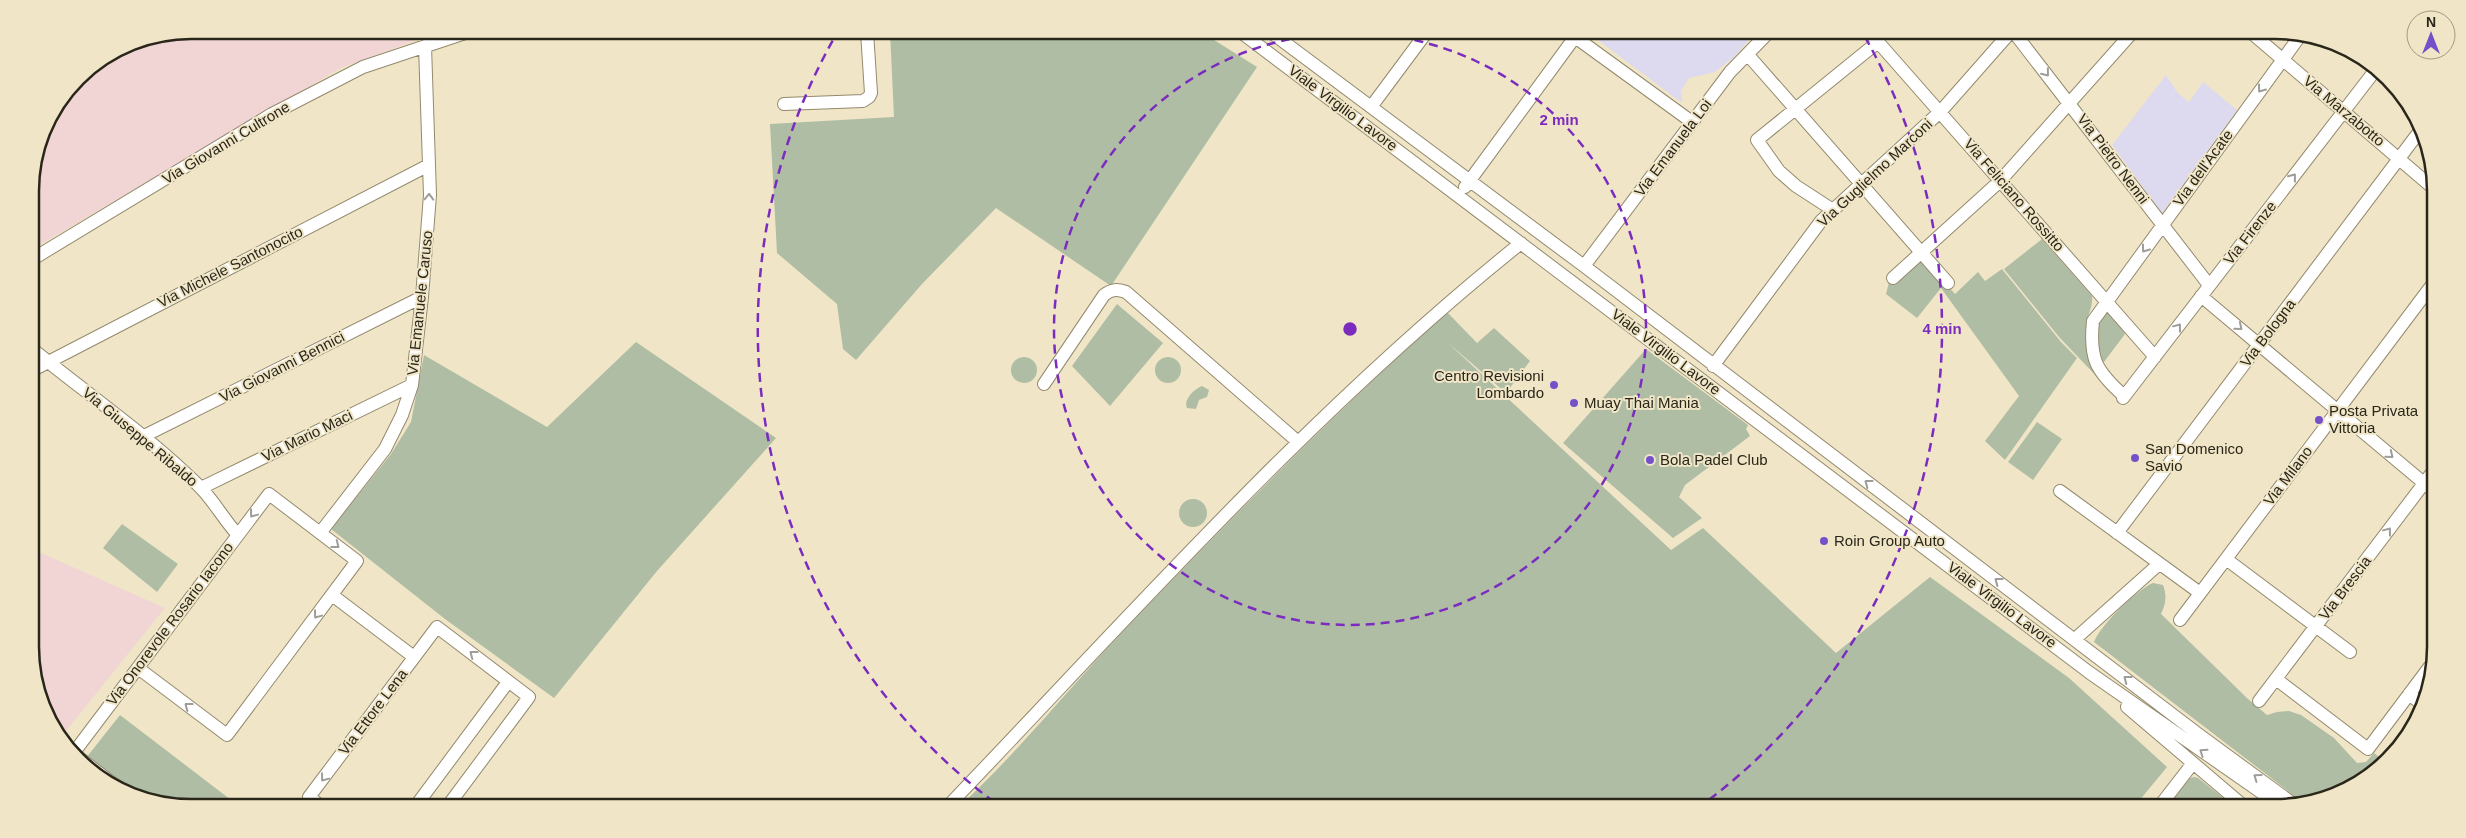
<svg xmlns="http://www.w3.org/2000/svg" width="2466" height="838" font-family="Arial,sans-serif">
<rect width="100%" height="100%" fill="#f0e6c7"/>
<!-- commercial -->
<path fill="#f0d5d4" d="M191 30 441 31 341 68 31 250 30 181 42 129 77 77 130 42Z
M32 549 165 608 62 736 33 678Z"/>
<!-- education -->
<path fill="#ddd9ef" d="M1590 34H1754L1733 58 1715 72 1689 78 1681 91 1682 103Z
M2166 75 2177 92 2189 102 2203 82 2237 110 2162 213 2112 145Z"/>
<!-- green -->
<path fill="#afbda4" d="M890 32 1203 33 1257 67 1111 286 996 208 922 284 856 360 843 349 837 304 777 253 770 124 894 117Z
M2042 239 2092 296C2093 308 2087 315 2086 326 2083 346 2090 362 2099 379L2059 337 2004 269Z
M1922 255 1955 294 1978 272 1985 281 2002 269 2061 342 2077 358 2005 460 1985 441 2019 396 1941 288 1917 318 1886 294 1889 282Z
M1117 304 1163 343 1110 406 1072 366Z
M2105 311 2117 321 2125 334 2104 362C2092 350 2097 330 2100 315Z
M1447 312 1477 343 1494 328 1530 361 1506 393 1447 342 1671 550 1703 528 1836 653 1930 577 2069 678 2167 767 2134 807 962 804C1023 747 1074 682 1132 622 1234 515 1337 411 1447 312Z
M636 342 776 438 657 571 554 698 445 619 331 529 391 454 411 422 424 355 547 427Z
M1646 349 1748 425 1746 429 1750 436 1685 485 1679 497 1702 518 1673 538 1563 443Z
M1155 370a13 13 0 1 1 26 0a13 13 0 1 1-26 0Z
M1011 370a13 13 0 1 1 26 0a13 13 0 1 1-26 0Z
M1202 386 1209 390 1207 397 1199 400 1196 409 1187 408C1183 400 1194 389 1202 386Z
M2037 422 2062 439 2033 480 2008 462Z
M1179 513a14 14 0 1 1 28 0a14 14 0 1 1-28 0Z
M122 524 178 564 157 592 103 548Z
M2153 583 2163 585C2167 596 2166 603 2161 614L2248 699 2267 715 2277 712 2289 711 2301 715 2334 738 2357 763 2366 762 2374 753 2385 762C2364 784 2334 798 2305 804L2094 642C2101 624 2137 590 2153 583Z
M120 715 235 803 149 802 140 799 86 758Z
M2194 777 2198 778 2236 808 2167 807 2187 779Z"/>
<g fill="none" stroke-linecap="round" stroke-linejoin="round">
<!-- minor casing -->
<g stroke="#93896d" stroke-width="14">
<path id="minor" d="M1242 33 2090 673 2268 797 2288 807
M1272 33 1584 266 2198 734 2292 803
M1871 34 2155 357
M2016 35 2209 285
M2254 35 2433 188
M1748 55 1948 283
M784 104 863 101 869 97 871 93 867 32
M1371 107 1426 33
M1465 187 1575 37 1692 122
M1833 210 1796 186 1779 171 1757 140 1878 42
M31 260 272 114 363 67 471 31
M1584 266 1730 72 1767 34
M1893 278 2000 181 2130 35
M2201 296 2431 489
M31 348C87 394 149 436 200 487 214 501 224 520 238 535
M1713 366 1821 221 1941 111 2008 35
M31 371 429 165
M1044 384 1104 295C1112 289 1117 289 1126 292L1297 441
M2124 396C2096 371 2089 359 2093 321L2300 36
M2123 398 2377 68
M142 437 422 297
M201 488 412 385
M2060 491 2200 593
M320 533 385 449 402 415 412 385 422 297 430 195 425 46
M2117 533 2419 132
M2226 559 2350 652
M332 595 414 657
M2180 620 2432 285
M2075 639 2159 564
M2276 679 2368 749 2431 665
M2409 694 2423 705
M2259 701 2431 474
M2127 707 2246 808
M73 753 125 793
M72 755 269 494 357 561 227 735 138 668
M317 803 309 797 437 627 529 697 450 803
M418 803 508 682
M950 804C1134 612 1312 410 1521 243
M2159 807 2193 763"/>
</g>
<!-- minor -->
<use href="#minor" stroke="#fff" stroke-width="12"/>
</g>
<!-- one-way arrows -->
<defs><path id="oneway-chevron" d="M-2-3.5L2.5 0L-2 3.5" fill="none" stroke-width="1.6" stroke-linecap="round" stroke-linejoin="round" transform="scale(1.25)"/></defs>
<g stroke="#9f9d98">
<use href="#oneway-chevron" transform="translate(2046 73) rotate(51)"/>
<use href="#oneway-chevron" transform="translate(2261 89) rotate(126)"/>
<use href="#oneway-chevron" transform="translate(2293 177) rotate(-52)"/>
<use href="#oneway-chevron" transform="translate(429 197) rotate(-88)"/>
<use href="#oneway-chevron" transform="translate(2145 249) rotate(126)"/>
<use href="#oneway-chevron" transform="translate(2178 327) rotate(-53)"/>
<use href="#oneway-chevron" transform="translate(2239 327) rotate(40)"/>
<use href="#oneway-chevron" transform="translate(2390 455) rotate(39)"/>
<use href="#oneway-chevron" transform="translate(1868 483) rotate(-143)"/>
<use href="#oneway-chevron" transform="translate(253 514) rotate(127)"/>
<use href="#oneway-chevron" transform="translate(2388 531) rotate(-53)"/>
<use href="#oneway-chevron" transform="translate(336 545) rotate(38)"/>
<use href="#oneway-chevron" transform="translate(1998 581) rotate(-143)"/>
<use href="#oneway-chevron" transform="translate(317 615) rotate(127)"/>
<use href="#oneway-chevron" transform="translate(473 654) rotate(-142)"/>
<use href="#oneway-chevron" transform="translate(2127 679) rotate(-142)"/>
<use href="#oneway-chevron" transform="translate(188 706) rotate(-143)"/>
<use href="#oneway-chevron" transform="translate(2203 752) rotate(-145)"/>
<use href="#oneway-chevron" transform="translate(2257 777) rotate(-144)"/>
<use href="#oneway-chevron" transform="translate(324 778) rotate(127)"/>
</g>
<!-- distance rings -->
<g fill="none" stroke="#7b2cbf" stroke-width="2.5" stroke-dasharray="9 6">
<path d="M1355 33A296 296 0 1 1 1345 33"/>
<path d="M994 802A592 592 0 0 1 837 33M1865 37A592 592 0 0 1 1702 805"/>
</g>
<!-- markers -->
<g fill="#7450c9" stroke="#f0e6c7" stroke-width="2">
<circle cx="1554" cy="385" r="5"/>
<circle cx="1574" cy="403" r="5"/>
<circle cx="2319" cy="420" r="5"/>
<circle cx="2135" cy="458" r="5"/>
<circle cx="1650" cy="460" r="5"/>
<circle cx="1824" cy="541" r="5"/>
</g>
<g text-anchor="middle" stroke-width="4" stroke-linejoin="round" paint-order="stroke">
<!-- street labels -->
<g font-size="15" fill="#2a261a" stroke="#f0e6c7">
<text transform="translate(1343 108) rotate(37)" y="5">Viale Virgilio Lavore</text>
<text transform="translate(2344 111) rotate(40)" y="5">Via Marzabotto</text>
<text transform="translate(226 143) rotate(-31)" y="5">Via Giovanni Cultrone</text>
<text transform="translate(1673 148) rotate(-53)" y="5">Via Emanuela Loi</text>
<text transform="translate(2113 159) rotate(53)" y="5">Via Pietro Nenni</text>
<text transform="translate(2203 168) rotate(-54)" y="5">Via dell'Acate</text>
<text transform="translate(1875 173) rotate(-43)" y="5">Via Guglielmo Marconi</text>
<text transform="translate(2014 195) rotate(49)" y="5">Via Feliciano Rossitto</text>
<text transform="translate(2250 233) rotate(-52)" y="5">Via Firenze</text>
<text transform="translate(230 267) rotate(-27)" y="5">Via Michele Santonocito</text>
<text transform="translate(420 303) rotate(-84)" y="5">Via Emanuele Caruso</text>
<text transform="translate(2268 333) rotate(-53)" y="5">Via Bologna</text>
<text transform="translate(1666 352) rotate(37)" y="5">Viale Virgilio Lavore</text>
<text transform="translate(282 367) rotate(-27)" y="5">Via Giovanni Bennici</text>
<text transform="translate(307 436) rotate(-26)" y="5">Via Mario Maci</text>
<text transform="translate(140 437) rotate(40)" y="5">Via Giuseppe Ribaldo</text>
<text transform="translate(2288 476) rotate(-53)" y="5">Via Milano</text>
<text transform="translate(2345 588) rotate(-53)" y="5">Via Brescia</text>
<text transform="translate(2002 605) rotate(37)" y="5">Viale Virgilio Lavore</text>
<text transform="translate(170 624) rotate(-53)" y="5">Via Onorevole Rosario Iacono</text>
<text transform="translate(373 712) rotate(-53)" y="5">Via Ettore Lena</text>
</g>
<!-- poi labels -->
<g font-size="15" fill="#2a261a" stroke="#f0e6c7" text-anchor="start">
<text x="1544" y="381" text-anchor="end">Centro Revisioni<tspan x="1544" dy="17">Lombardo</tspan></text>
<text x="1584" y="408">Muay Thai Mania</text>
<text x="2329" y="416">Posta Privata<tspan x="2329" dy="17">Vittoria</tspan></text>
<text x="2145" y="454">San Domenico<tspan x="2145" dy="17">Savio</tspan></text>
<text x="1660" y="465">Bola Padel Club</text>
<text x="1834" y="546">Roin Group Auto</text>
</g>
</g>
<!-- crop -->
<path d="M0 0H2466V838H0ZM191 39H2275A152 152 0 0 1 2427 191V647A152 152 0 0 1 2275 799H191A152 152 0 0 1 39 647V191A152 152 0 0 1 191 39Z" fill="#f0e6c7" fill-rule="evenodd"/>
<path fill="none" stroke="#2a261a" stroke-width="2.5" d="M191 39H2275A152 152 0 0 1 2427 191V647A152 152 0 0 1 2275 799H191A152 152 0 0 1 39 647V191A152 152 0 0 1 191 39Z"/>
<circle cx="1350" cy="329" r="8" fill="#7b2cbf" stroke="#f0e6c7" stroke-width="2.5"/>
<g font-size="15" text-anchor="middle" font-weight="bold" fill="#7b2cbf" stroke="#f0e6c7" stroke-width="4" stroke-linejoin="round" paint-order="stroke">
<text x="1559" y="125">2 min</text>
<text x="1942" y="334">4 min</text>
</g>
<!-- north arrow -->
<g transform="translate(2431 35)"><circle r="24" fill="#f0e6c7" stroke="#a19982"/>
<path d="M0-4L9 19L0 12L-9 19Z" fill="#7450c9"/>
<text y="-8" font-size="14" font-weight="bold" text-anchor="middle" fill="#2a261a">N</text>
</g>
</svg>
